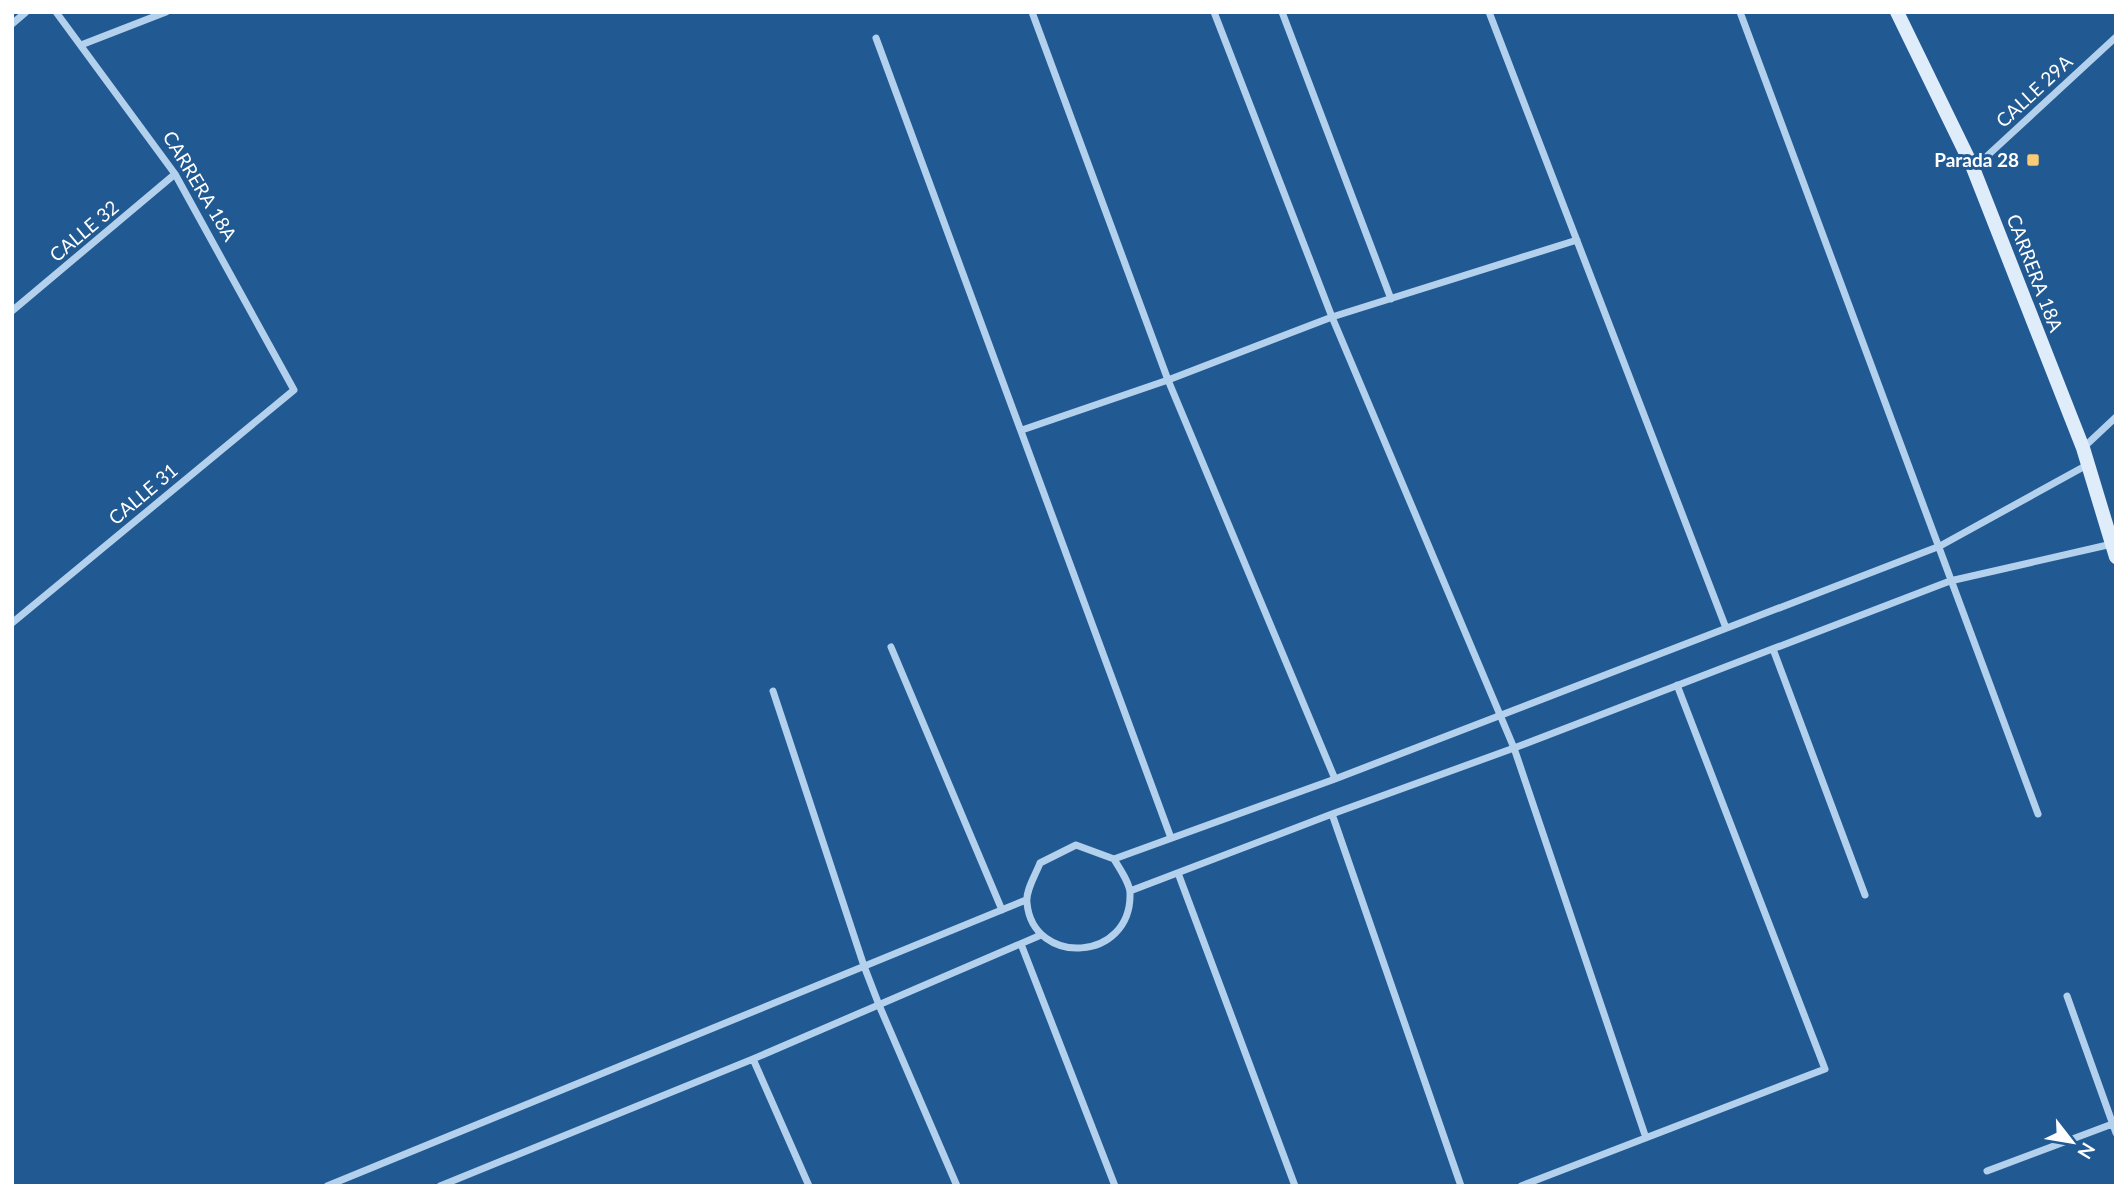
<svg xmlns="http://www.w3.org/2000/svg" width="2128" height="1198" font-family="Lato,sans-serif">
<rect width="100%" height="100%" fill="#215992"/>
<g fill="none" stroke-linecap="round" stroke-linejoin="round">
<!-- street -->
<path stroke="#b3d1ed" stroke-width="7" d="M1032 12 1168 380 1335 779
M1214 12 1332 317 1514 748 1646 1138
M1282 12 1391 299
M1489 12 1726 628
M1740 12 2038 814
M12 24 26 12
M876 38 1171 838
M81 45 166 12
M1974 168 2116 37
M12 311 175 174
M1022 430 1168 380 1332 317 1577 240
M2083 448 2116 417
M12 623 294 390 175 174 56 12
M891 647 1002 910
M1773 649 1865 895
M773 691 864 966 879 1005 957 1186
M1332 814 1461 1186
M1076 845 1114 859C1119 868 1130 883 1130 893 1132 962 1033 967 1027 903 1025 891 1036 874 1040 863Z
M1114 859 1335 779 1940 546 2087 465
M1178 873 1295 1186
M1130 891 1332 814 1514 748 1950 581 2112 544
M1021 944 1115 1186
M2067 996 2116 1133
M753 1059 809 1186
M1987 1171 2115 1123
M327 1186 1026 900
M440 1186 753 1059 1041 935
M1521 1186 1825 1069 1677 685"/>
<!-- secondary -->
<path stroke="#dfecfa" stroke-width="14" d="M1897 12 1973 168 2083 448 2116 557"/>
</g>
<!-- markers -->
<rect fill="#f9cb75" stroke="#215992" stroke-width="2.5" x="2026" y="153" width="14" height="14" rx="3.5"/>
<g text-anchor="middle" stroke-width="6" stroke-linejoin="round" paint-order="stroke">
<!-- street labels -->
<g font-size="19" fill="#fff" stroke="#215992">
<text transform="translate(2034 91) rotate(-43)" y="7">CALLE 29A</text>
<text transform="translate(200 186) rotate(59)" y="7">CARRERA 18A</text>
<text transform="translate(84 231) rotate(-40)" y="7">CALLE 32</text>
<text transform="translate(2035 273) rotate(69)" y="7">CARRERA 18A</text>
<text transform="translate(143 494) rotate(-40)" y="7">CALLE 31</text>
</g>
<!-- poi labels -->
<g font-size="19" font-weight="bold" fill="#fff" stroke="#215992" text-anchor="end">
<text x="2019" y="167">Parada 28</text>
</g>
</g>
<!-- border -->
<rect width="2128" height="1198" fill="none" stroke="#ffffff" stroke-width="28"/>
<!-- north arrow -->
<g transform="translate(2072 1142) rotate(121)" stroke="#215992" stroke-width="5" paint-order="stroke">
<path d="M0-5L12 26L0 18L-12 26Z" fill="#ffffff"/>
<text y="-10" font-size="19" font-weight="bold" text-anchor="middle" fill="#ffffff">N</text>
</g>
</svg>
